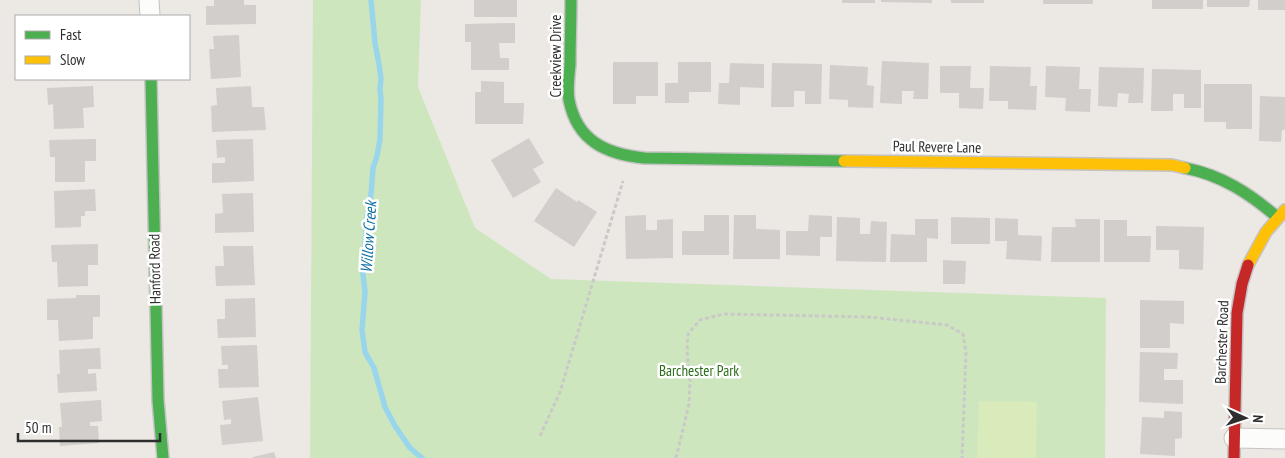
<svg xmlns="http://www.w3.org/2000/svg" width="1285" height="458" font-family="'PT Sans Narrow',sans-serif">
<rect width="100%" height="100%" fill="#ece8e4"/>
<!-- green -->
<path fill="#cee6be" d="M313 0H421L418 87 475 228 551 279 1106 298 1105 458H310Z"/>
<!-- pitch -->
<path fill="#d9eabb" d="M979 401 1037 402 1036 458H977Z"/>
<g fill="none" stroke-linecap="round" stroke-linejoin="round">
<!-- stream -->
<path stroke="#99d6ec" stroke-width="5.5" d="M371 0 375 43 379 64 381 79 380 90 381 99 380 139 377 156 373 168 371 194 367 215 363 274 365 292 362 330 365 352 374 368 385 407 395 426 410 448 422 458"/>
</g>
<!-- building -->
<path fill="#d1cecb" d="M214 0H244V5H256V24L206 25V6H214Z
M474 0H517V17H474Z
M842 0H875V3H842Z
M881 0H932V3L881 2Z
M951 0H984V3H951Z
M1043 0H1093V4H1043Z
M1152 0H1203V9H1152Z
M1207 0H1250L1249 7H1207Z
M1258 0H1285V10H1258Z
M515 23V43H499L500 58H509V70H471V42H465V24Z
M239 35 241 77 211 79 209 49H214L213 36Z
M882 61 929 63 928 99H913L914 91H902V104L880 103Z
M613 62H658V96H636V104H613Z
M678 62H711V92H689V103H665V83H678Z
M730 63 764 64V88L740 87V105L718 104 719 83H729Z
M772 63 822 64 821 104H805V91H794V107H771Z
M830 65 868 67 867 85 874 86 873 108 848 107V100L829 99Z
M940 66H971L970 88H984L983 109 959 108V93H940Z
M990 66 1031 67 1030 86H1037L1036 110 1008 109V101H989Z
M1046 66 1080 67 1079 89H1091L1090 112 1065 111 1066 98 1045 97Z
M1099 67 1144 68 1143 103H1128L1129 94 1118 93 1117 107 1098 106Z
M1152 69 1201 70V108H1184V94H1173V111H1151Z
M481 81 504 82V103H524L523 124H475V92H481Z
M1204 84H1252V129H1226V122H1204Z
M93 86 94 107 83 108 84 128 54 129 53 104 48 105 47 88Z
M251 86 252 107H264L266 130 212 132 211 106 217 105 216 88Z
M1260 96 1285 97V130H1282L1281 142 1259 141Z
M529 138 544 163 533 169 541 182 513 198 491 160Z
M96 139V161H85V182H55V157H50L49 140Z
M253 139 254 181 212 183V163H225V157L217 158 216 140Z
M556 188 577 202 578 200 597 212 574 247 534 221Z
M95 189 96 211H85V216H81V227L55 228 54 191Z
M253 193 254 232 215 233V214L223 213 222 194Z
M646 215V230H657V220L673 219V258L626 259 625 216Z
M704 215H729V255H682V231H704Z
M734 215H756V229L780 230V259H733Z
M809 215 832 216V237H820V256L786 255V231H808Z
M837 217 860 218V234H870L871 221 887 222 886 262 836 261Z
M951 217 990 218V244H951Z
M995 218 1018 219V235L1042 236 1041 261 1006 259 1007 241H995Z
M915 219H938V239L927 238V262H890L891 234 915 235Z
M1075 219H1100V262H1051L1052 227H1076Z
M1104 220H1127V236H1151L1150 262H1104Z
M1156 226 1204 227 1203 270 1179 269V250H1156Z
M98 244V265H88V286L58 287 57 262H52L51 245Z
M223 246H253L255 285 216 286 215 266H224Z
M943 260 966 261 965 284H943Z
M76 295H100V317H93V339L59 341 58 320H47V299L76 298Z
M255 298 256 337 218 338 217 319H225V299Z
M1140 300 1184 301V324L1170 323V348H1140Z
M257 345 259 387 219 388 218 369H228V365H222L221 346Z
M100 348 101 369H88V374L96 373 97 391 58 393 57 374H60L59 350Z
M1140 352 1178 353 1177 369H1164V380H1183V404L1139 402Z
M258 397 263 441 222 445 220 425 231 424V419L224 420 222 401Z
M101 400 102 421 90 422V426H98L99 443 60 446 59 427H62L60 403Z
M1164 411 1182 412V438L1175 439V456L1140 454 1142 417 1164 418Z
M274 452 276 458H253V457Z"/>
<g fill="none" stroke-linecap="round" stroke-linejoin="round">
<!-- street casing -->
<g stroke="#c5c4c5" stroke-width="21">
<path id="street" d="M149 0 150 16
M1234 438 1285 439"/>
</g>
<!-- fast casing -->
<g stroke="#c5c4c5" stroke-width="14">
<path id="fast" d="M571 0C571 22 570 44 570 65 569 76 567 89 569 100 577 141 606 154 644 158L844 161
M151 79 158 400 163 458
M1185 168C1221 175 1249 193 1277 217"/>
</g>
<!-- slow casing -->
<g stroke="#c5c4c5" stroke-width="14">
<path id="slow" d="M844 161 1172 165 1185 168
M1248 265 1266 232 1285 210"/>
</g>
<!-- jam casing -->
<g stroke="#c5c4c5" stroke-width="14">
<path id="jam" d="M1234 458 1237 313 1242 284 1248 265"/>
</g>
<!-- path -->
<path stroke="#c9c9c8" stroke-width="3" stroke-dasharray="4 2.5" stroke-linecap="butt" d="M540 436 560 392 623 181
M676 458 689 404 690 381 687 351 688 334 700 320 723 314 869 317 947 325 963 334 966 353 962 458"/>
<!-- street -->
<use href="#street" stroke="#fcfcfb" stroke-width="19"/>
<!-- fast -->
<use href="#fast" stroke="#4caf50" stroke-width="11"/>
<!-- slow -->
<use href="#slow" stroke="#ffc107" stroke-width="11"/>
<!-- jam -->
<use href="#jam" stroke="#c62828" stroke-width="11"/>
</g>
<g text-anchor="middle" stroke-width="5" stroke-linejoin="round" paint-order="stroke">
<!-- street labels -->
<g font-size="15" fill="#2e2e2e" stroke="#fff">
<text transform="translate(556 56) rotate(-90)" y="5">Creekview Drive</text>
<text transform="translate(937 147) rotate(1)" y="5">Paul Revere Lane</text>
<text transform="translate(155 269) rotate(-91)" y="5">Hanford Road</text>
<text transform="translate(1222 342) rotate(-88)" y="5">Barchester Road</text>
</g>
<!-- park labels -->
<g font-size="15" fill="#2c6e1b" stroke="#fff">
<text x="699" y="376">Barchester Park</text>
</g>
<!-- water labels -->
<g font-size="16" font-style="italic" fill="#0d6fa3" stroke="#fff">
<text transform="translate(368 237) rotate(-86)" y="6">Willow Creek</text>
</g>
</g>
<!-- legend -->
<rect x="15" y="15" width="175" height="65" fill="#ffffff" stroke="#ababab"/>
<rect x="25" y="31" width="25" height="8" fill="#4caf50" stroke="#ababab"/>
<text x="60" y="40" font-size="15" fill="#2e2e2e">Fast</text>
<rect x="25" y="56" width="25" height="8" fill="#ffc107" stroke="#ababab"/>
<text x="60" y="65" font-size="15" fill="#2e2e2e">Slow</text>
<!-- north arrow -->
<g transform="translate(1245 418) rotate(93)" stroke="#ffffff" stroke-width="4" paint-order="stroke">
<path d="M0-4L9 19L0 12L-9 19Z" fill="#2e2e2e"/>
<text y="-8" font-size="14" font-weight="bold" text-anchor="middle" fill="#2e2e2e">N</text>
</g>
<!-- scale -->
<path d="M18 433v8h142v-8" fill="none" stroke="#2e2e2e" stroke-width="2.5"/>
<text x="25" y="433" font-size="15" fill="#2e2e2e" stroke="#ffffff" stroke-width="4" paint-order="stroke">50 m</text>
</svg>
